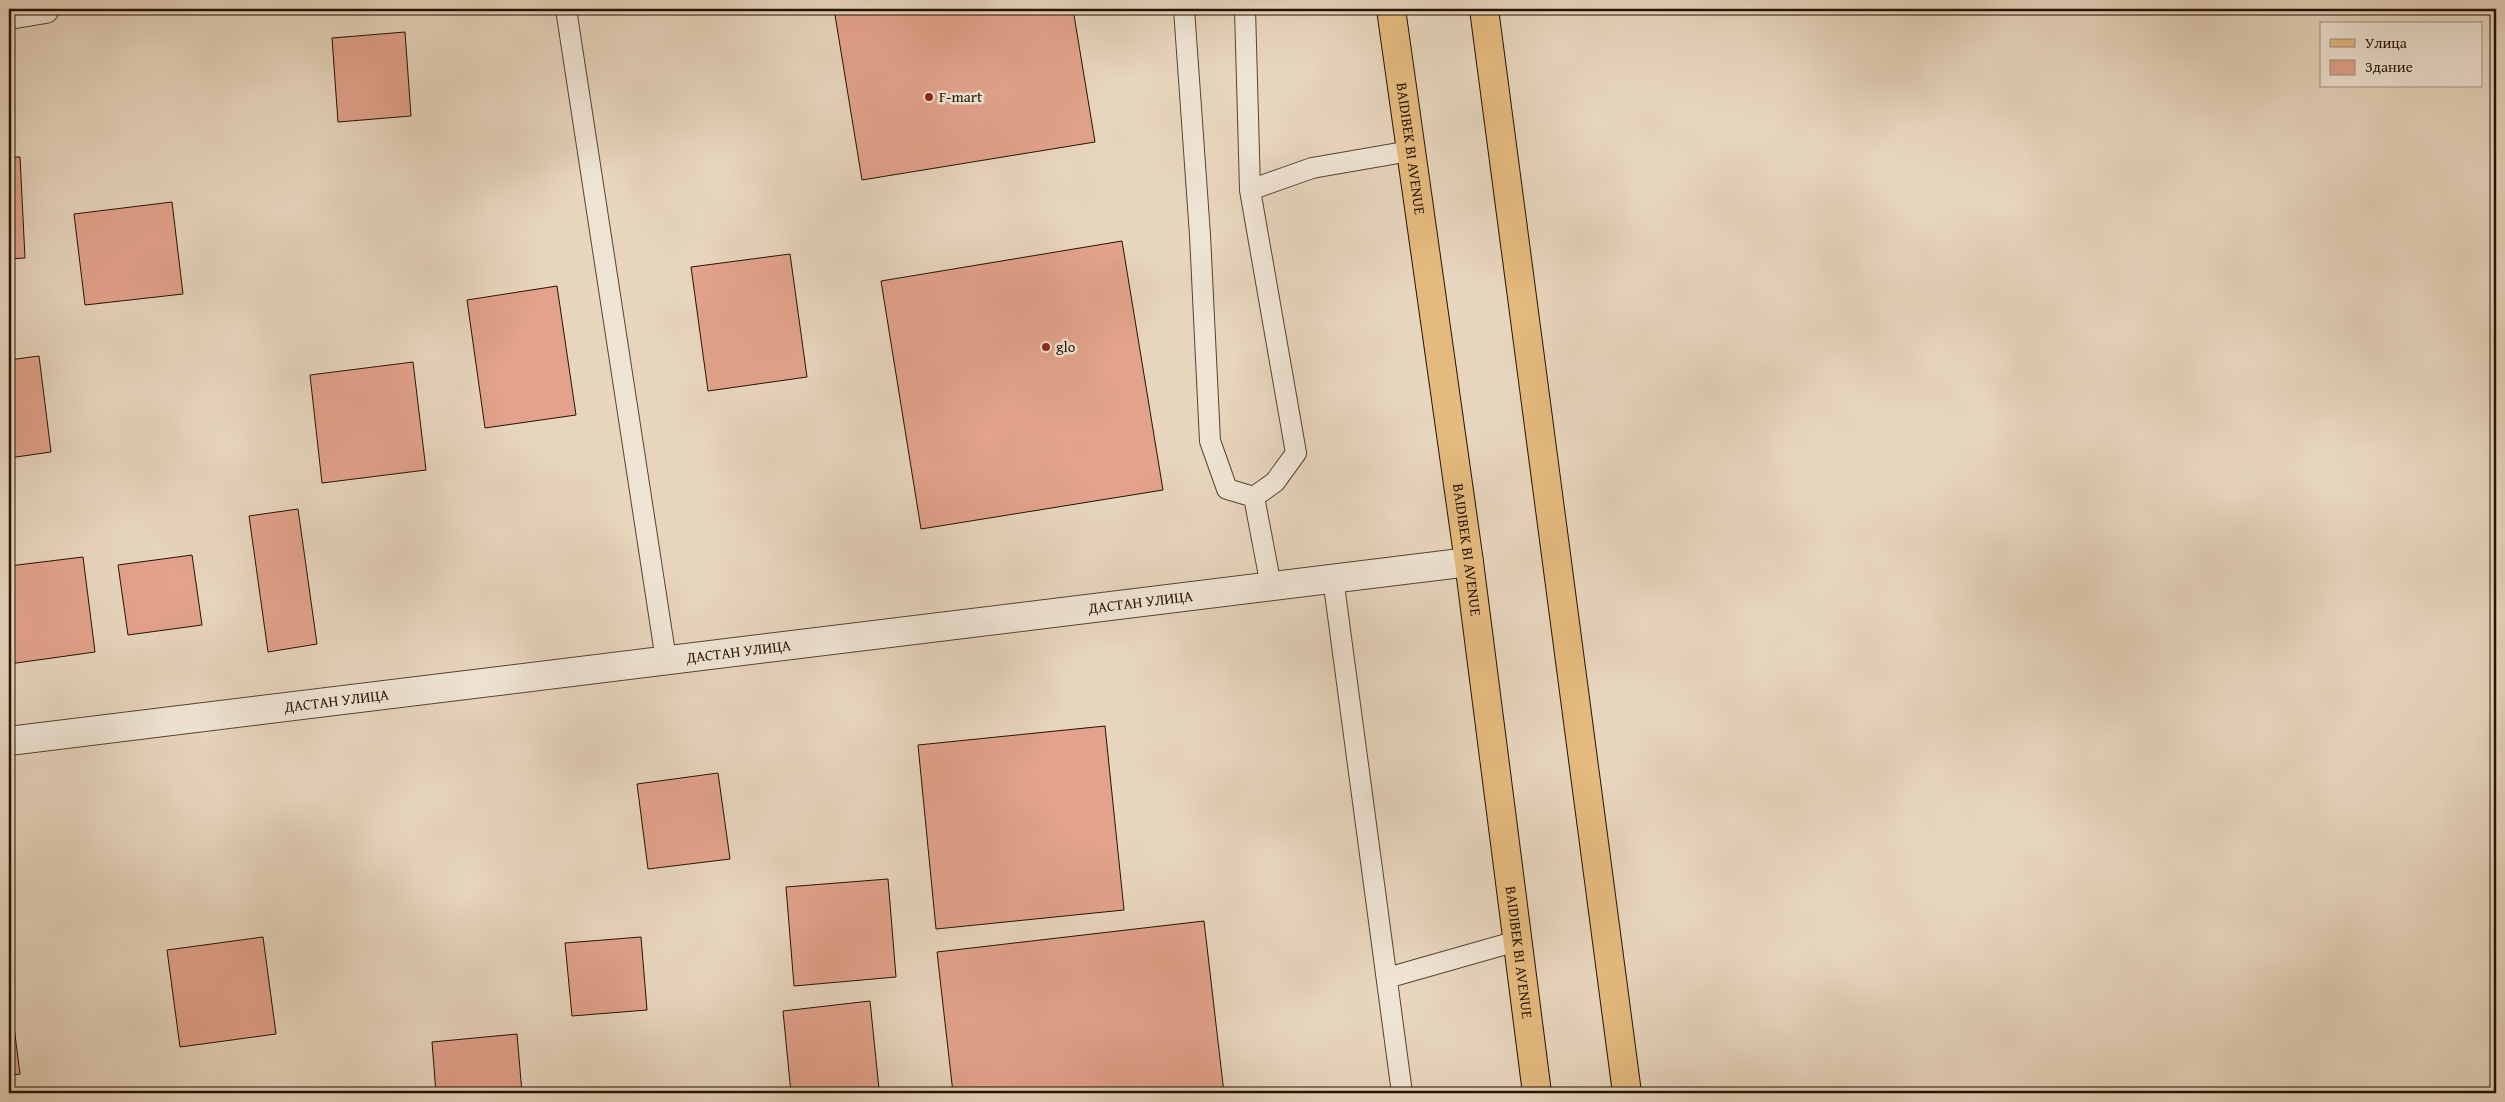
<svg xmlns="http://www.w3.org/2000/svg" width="2505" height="1102" font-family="'Gentium Book Plus',serif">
<rect width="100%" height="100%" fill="#e7d5bd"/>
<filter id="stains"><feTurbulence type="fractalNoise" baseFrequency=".004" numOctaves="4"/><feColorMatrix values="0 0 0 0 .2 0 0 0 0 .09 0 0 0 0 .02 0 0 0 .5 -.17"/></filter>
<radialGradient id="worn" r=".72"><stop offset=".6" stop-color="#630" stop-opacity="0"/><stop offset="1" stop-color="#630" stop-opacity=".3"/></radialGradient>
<!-- building -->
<path fill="#e2a28b" stroke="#251300" d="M834 9H1073L1095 142 862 180Z
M405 32 411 116 338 122 332 38Z
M9 157H20L25 258 9 259Z
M172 202 183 294 85 305 74 214Z
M1122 241 1163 490 921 529 881 281Z
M790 254 807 377 708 391 691 267Z
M557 286 576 415 485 428 467 300Z
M39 356 51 452 9 458V360Z
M413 362 426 470 322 483 310 375Z
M298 509 317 644 268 652 249 516Z
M192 555 202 625 128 635 118 565Z
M83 557 95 652 9 664V566Z
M1105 726 1124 910 936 929 918 745Z
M718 773 730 859 648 869 637 784Z
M888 879 896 977 794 986 786 887Z
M1204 921 1224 1093H953L937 952Z
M263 937 276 1034 180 1047 167 950Z
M641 937 647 1010 572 1016 565 943Z
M9 987 20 1074 9 1076Z
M870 1001 879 1089 845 1093H791L783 1011Z
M517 1034 522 1093H436L432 1042Z"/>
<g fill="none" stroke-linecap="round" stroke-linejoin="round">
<!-- service casing -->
<g stroke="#56442f" stroke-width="22">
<path id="service" d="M566 9 666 660
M1184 9 1200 235 1210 441 1227 489 1254 497 1275 482 1296 453 1250 190 1312 168 1410 151
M1245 9 1250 190
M1254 497 1271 586
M1333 578 1402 1093
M1387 978 1517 941"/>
</g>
<!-- minor casing -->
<g stroke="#56442f" stroke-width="30">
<g id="minor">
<path d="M9 15 45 9"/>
<path id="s1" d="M9 741 1469 562"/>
</g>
</g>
<!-- primary casing -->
<g stroke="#251300" stroke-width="30">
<g id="primary">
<path id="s2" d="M1391 9 1469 562 1537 1093"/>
<path d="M1484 9 1627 1093"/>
</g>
</g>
<!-- service -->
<use href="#service" stroke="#efe4d4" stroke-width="20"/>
<!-- minor -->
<use href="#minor" stroke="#efe4d4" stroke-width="28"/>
<!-- primary -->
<use href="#primary" stroke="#e4ba7e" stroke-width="28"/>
</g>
<!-- markers -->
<g fill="#8f2418" stroke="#efe4d4" stroke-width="2">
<circle cx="929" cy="97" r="5"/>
<circle cx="1046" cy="347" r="5"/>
</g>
<g text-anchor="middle" stroke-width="5" stroke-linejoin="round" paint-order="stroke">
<!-- poi labels -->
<g font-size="15" fill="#251300" stroke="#efe4d4" text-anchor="start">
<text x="939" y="102">F-mart</text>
<text x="1056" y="352">glo</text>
</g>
<!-- street labels -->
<g font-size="15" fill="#251300" stroke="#efe4d4">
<text dy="5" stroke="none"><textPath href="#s2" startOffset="141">BAIDIBEK BI AVENUE</textPath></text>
<text dy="5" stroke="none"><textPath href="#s2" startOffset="546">BAIDIBEK BI AVENUE</textPath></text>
<text dy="5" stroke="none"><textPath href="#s1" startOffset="1140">ДАСТАН УЛИЦА</textPath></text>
<text dy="5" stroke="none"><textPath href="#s1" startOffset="735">ДАСТАН УЛИЦА</textPath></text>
<text dy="5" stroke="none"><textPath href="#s1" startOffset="330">ДАСТАН УЛИЦА</textPath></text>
<text dy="5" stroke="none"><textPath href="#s2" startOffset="952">BAIDIBEK BI AVENUE</textPath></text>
</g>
</g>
<!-- margin -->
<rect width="2505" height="1102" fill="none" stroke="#e7d5bd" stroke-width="30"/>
<rect x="10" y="10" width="2485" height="1082" fill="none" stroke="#251300" stroke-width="2.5"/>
<rect x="15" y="15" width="2475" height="1072" fill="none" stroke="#251300"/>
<!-- legend -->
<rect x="2320" y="22" width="162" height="65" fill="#efe4d4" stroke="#9e907f"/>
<rect x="2330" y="39" width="25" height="8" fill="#e4ba7e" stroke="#9e907f"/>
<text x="2365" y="48" font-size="15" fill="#251300">Улица</text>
<rect x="2330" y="60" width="25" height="15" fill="#e2a28b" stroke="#9e907f"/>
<text x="2365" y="72" font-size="15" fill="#251300">Здание</text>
<rect width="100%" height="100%" filter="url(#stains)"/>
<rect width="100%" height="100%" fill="url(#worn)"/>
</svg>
